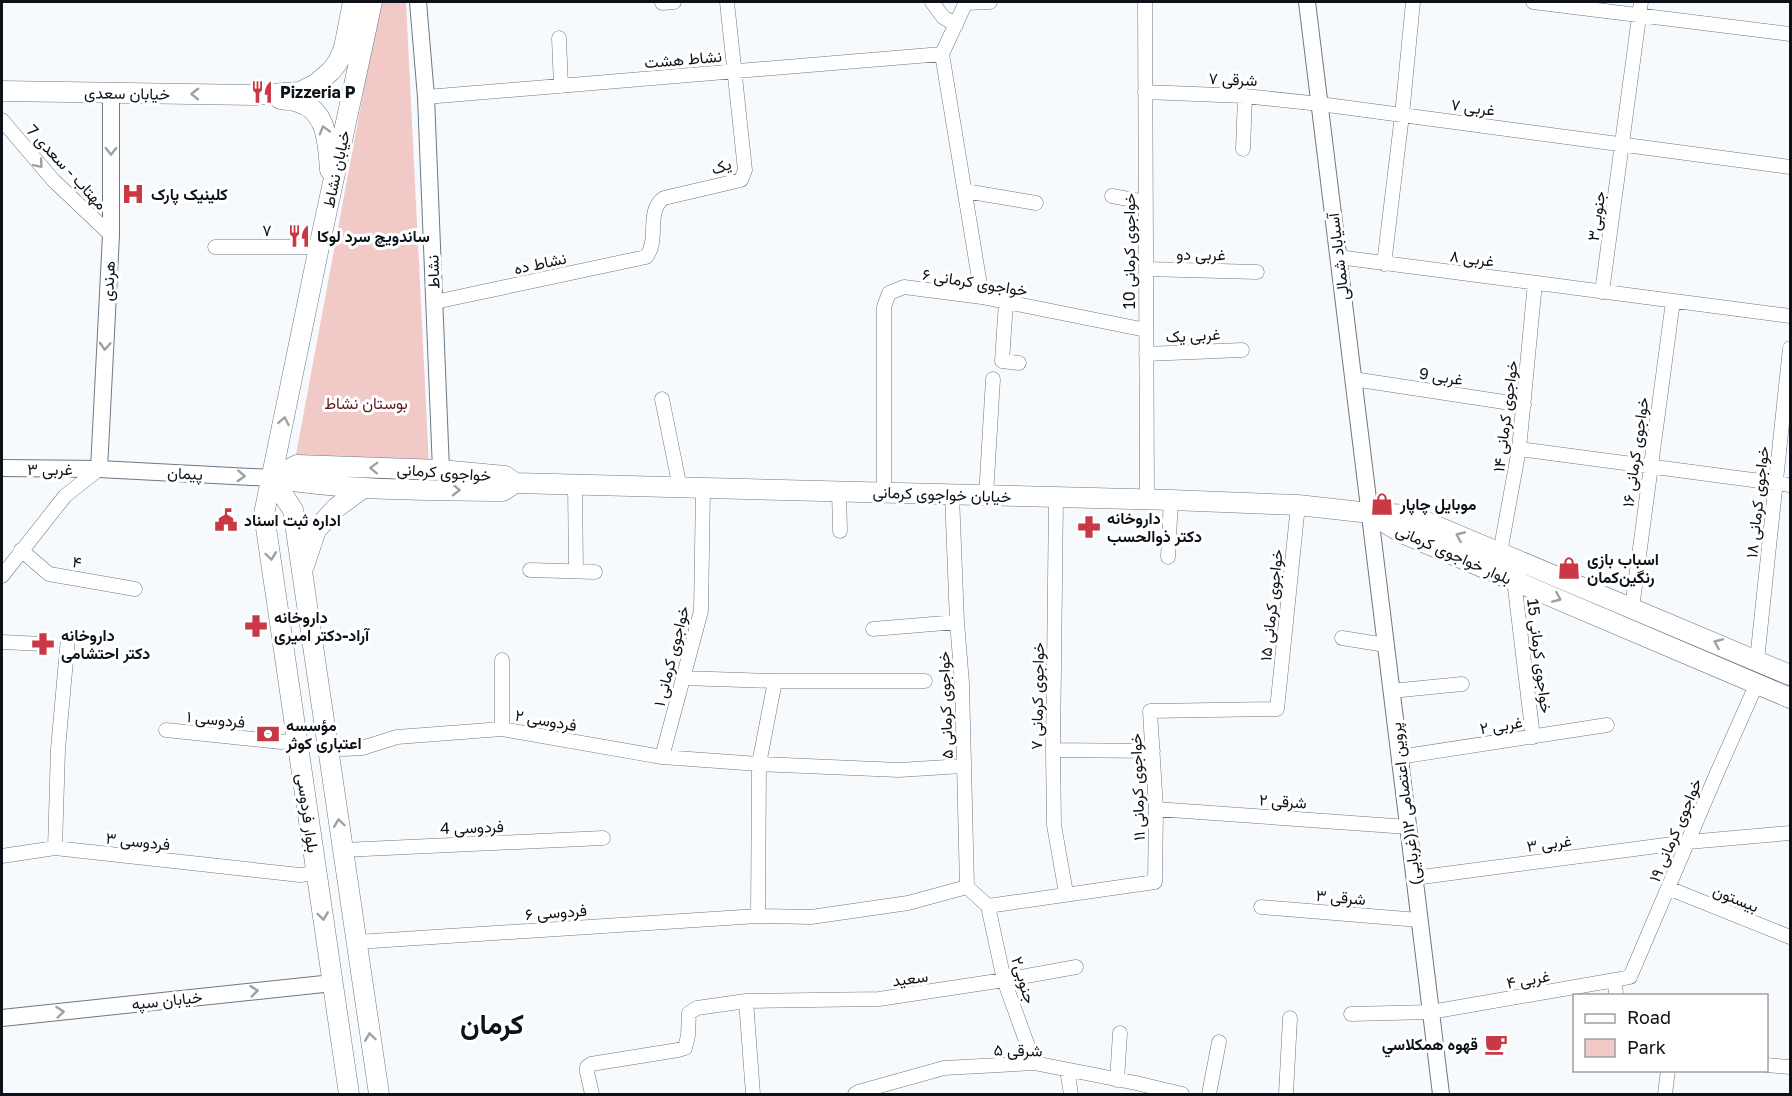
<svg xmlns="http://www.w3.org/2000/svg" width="1792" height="1096" font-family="'Golos Text',Vazirmatn,sans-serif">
<rect width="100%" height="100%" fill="#f7fafd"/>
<!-- green -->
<path fill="#f1cac8" d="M380 2H406L429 465 295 460Z"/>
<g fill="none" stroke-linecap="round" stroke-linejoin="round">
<!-- minor casing -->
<g stroke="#6a7986" stroke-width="15">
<path id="minor" d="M932 2 943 17 956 25
M966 2 942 54 982 297
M1145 2 1147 500
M1533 2 1790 34
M662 3 674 2
M966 3 990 2
M559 38 561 86
M1145 92 1245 96 1320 104 1790 167
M426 97 942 54
M2 120 53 180 111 235
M1243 149 1245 96
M965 191 1036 203
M1112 196 1145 202
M215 247H319
M1338 257 1790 316
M1384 264 1402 115 1413 2
M1146 269 1257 272
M1602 292 1641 2
M435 302 646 257C660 240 645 211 664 198L741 180 745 170 727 2
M1006 302 1002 361 1019 363
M1146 354 1242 350
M1353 379 1524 405
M662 399 680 488
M1519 449 1790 485
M575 485 576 571
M839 490 840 531
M884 491V307L889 293 904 287 982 297 1146 330
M952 495 957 622 962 683 967 887 988 906
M986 496 993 379
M1056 498 1053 750 1054 825 1066 893
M21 550 49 574 135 589
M1500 553 1519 449 1535 283
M1168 557 1171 500
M530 570 595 572
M2 576 65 496 99 469
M1514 580 1533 737
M1632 608 1673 301
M873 629 957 622
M68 638 58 749 55 848 300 875 317 873
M1342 638 1386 645
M2 642 43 644
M502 660V729
M1757 660 1790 348
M683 678 775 681H925
M775 681 759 764 899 770 963 766
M1391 691 1462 684
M166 730 281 742 297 740
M328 747 344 749 362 748 397 737 502 729 662 757 759 764 758 916
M1053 750 1153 751
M662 757 701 611 703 489
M1399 757 1607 725
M1156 809 1408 827
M343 850 603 838
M2 856 55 848
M1414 878 1688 842 1790 833
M1668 888 1790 937
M988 906 1155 882 1156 809 1150 711 1277 709 1298 505
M988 906 1004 980 1034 1063
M1261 907 1419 920
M357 942 758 916 811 917 908 903 967 887
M1615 980 1630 977 1717 773 1757 683
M746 1001 753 1094
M1351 1014 1431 1012 1615 980 1616 996
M1766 1065 1790 1067
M1067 1070 1071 1094
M1117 1080 1120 1033
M592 1094 587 1072V1067L591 1064 678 1050 685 1048 688 1036 689 1013 697 1008 746 1001 879 999 1004 980 1076 967
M855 1094 858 1092 944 1068 1034 1063 1136 1083 1182 1094
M1209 1094 1219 1042
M1286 1094 1290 1018
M1665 1094 1668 1070"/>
</g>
<!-- tertiary casing -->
<g stroke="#6a7986" stroke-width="18">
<path id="tertiary" d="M418 2 426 97 441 470
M1307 2 1441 1094
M2 468 99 469 272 478
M99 469 111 235V92
M2 1018 333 983"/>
</g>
<!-- secondary casing -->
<g stroke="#6a7986" stroke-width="21">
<path id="secondary" d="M2 91 253 95 300 92 316 84 331 71 338 62 344 48 353 2
M280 99C286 100 293 100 298 102 328 110 328 145 330 170
M272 478 293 510 379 1094
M272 478 297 465 441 470 505 476 515 483
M272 478C349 491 426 490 503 491L515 483
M515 483 1171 500 1298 505 1370 513 1410 515 1790 675
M1372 515 1402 533 1790 698
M304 566 316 530 337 507 362 489
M349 1094 264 514 319 247 372 2"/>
</g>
<!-- minor -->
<use href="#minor" stroke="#fff" stroke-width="14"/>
<!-- tertiary -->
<use href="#tertiary" stroke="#fff" stroke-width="16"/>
<!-- secondary -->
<use href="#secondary" stroke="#fff" stroke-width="20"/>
</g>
<!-- one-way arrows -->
<defs><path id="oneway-chevron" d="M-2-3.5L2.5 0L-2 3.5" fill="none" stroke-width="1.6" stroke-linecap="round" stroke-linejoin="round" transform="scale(1.5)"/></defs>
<g stroke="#9ea0a2">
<use href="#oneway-chevron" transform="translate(195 94) rotate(-179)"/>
<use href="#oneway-chevron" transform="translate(324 130) rotate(-106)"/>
<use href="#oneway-chevron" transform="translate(111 151) rotate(90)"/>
<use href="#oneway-chevron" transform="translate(39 164) rotate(50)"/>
<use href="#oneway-chevron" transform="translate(105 346) rotate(93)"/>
<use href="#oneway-chevron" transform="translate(284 421) rotate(-79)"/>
<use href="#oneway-chevron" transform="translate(374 468) rotate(-178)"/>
<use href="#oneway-chevron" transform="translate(241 476) rotate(3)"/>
<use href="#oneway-chevron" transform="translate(456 490) rotate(1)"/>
<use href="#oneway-chevron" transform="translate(1460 536) rotate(-157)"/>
<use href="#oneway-chevron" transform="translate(271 556) rotate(82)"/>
<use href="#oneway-chevron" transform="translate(1557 598) rotate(23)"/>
<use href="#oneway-chevron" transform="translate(1718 643) rotate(-157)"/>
<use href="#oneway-chevron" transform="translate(339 823) rotate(-98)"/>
<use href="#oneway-chevron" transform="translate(323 916) rotate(82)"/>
<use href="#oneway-chevron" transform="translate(254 991) rotate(-6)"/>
<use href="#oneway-chevron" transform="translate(60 1012) rotate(-6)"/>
<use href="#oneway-chevron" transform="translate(370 1037) rotate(-98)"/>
</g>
<!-- icons -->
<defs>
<g id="restaurant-bare" transform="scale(1.8)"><path d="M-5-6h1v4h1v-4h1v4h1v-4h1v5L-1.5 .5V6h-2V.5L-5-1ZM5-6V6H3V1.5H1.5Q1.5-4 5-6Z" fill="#c83845" stroke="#fff" stroke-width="2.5" paint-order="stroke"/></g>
<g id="hospital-bare" transform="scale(1.8)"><path d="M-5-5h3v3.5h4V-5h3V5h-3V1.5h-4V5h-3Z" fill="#c83845" stroke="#fff" stroke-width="2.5" paint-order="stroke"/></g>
<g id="shop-bare" transform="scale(1.8)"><path d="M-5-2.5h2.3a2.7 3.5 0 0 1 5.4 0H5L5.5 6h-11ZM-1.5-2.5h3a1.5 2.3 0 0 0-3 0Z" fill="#c83845" stroke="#fff" stroke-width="2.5" paint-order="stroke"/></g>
<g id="civic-bare" transform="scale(1.8)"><path d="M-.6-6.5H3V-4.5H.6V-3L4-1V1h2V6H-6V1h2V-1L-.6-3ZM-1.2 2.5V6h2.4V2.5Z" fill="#c83845" stroke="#fff" stroke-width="2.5" paint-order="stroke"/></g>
<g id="pharmacy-bare" transform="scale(1.8)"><path d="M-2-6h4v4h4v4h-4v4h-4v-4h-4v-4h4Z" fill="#c83845" stroke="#fff" stroke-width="2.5" paint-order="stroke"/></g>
<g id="bank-bare" transform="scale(1.8)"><path d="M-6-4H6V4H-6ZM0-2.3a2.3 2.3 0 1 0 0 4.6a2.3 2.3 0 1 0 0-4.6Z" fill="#c83845" stroke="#fff" stroke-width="2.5" paint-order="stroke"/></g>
<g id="cafe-bare" transform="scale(1.8)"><path d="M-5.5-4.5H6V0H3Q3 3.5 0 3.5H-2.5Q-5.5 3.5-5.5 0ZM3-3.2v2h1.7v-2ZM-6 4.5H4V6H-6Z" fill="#c83845" stroke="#fff" stroke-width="2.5" paint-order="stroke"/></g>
</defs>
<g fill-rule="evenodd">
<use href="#restaurant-bare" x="262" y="92"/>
<use href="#hospital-bare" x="133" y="194"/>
<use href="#restaurant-bare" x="299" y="236"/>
<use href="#shop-bare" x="1382" y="504"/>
<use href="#civic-bare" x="226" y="520"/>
<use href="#pharmacy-bare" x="1089" y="527"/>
<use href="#shop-bare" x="1569" y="568"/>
<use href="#pharmacy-bare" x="256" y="626"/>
<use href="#pharmacy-bare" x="43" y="644"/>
<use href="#bank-bare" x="268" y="734"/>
<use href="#cafe-bare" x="1496" y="1044"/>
</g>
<g text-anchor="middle" stroke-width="6" stroke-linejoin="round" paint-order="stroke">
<!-- street labels -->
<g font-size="16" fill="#0c1217" stroke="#fff">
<text transform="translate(683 59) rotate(-5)" y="6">نشاط هشت</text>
<text transform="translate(1233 79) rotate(3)" y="6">شرقی ۷</text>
<text transform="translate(127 93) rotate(1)" y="6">خیابان سعدی</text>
<text transform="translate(1473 107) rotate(8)" y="6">۷ غربی</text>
<text transform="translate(721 166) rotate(-19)" y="6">یک</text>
<text transform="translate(67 167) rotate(47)" y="6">مهتاب - سعدی 7</text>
<text transform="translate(336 169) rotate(-78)" y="6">خیابان نشاط</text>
<text transform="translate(1596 216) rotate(-82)" y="6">جنوبی۳</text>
<text x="267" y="236">۷</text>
<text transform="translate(1129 251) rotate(-90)" y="6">خواجوی کرمانی 10</text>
<text transform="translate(1201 254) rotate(1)" y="6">غربی دو</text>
<text transform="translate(1338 257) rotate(-97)" y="6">آسیاباد شمالی</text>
<text transform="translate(1472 258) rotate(7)" y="6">۸ غربی</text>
<text transform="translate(540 263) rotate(-12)" y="6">نشاط ده</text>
<text transform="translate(433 272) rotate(-92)" y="6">نشاط</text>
<text transform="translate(108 281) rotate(-87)" y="6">هرندی</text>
<text transform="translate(975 282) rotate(9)" y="6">خواجوی کرمانی ۶</text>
<text transform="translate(1193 335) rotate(-3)" y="6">غربی یک</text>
<text transform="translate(1441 376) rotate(9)" y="6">غربی 9</text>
<text transform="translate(1505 416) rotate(-83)" y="6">خواجوی کرمانی ۱۴</text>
<text transform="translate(1635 452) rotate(-82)" y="6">خواجوی کرمانی ۱۶</text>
<text x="50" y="475">۳ غربی</text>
<text transform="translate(444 472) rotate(4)" y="6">خواجوی کرمانی</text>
<text transform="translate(185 473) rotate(3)" y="6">پیمان</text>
<text transform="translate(942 494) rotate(2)" y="6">خیابان خواجوی کرمانی</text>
<text transform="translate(1757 502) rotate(-84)" y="6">خواجوی کرمانی ۱۸</text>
<text transform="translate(1454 554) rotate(24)" y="6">بلوار خواجوی کرمانی</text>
<text transform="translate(77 562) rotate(10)" y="6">۴</text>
<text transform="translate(1271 605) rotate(-84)" y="6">خواجوی کرمانی ۱۵</text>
<text transform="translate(671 656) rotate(-76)" y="6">خواجوی کرمانی ۱</text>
<text transform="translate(1540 656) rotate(83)" y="6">خواجوی کرمانی 15</text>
<text transform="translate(1037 696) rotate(-89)" y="6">خواجوی کرمانی ۷</text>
<text transform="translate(945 705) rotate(-92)" y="6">خواجوی کرمانی ۵</text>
<text transform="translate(216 719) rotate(6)" y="6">فردوسی ۱</text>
<text transform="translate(546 720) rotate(10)" y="6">فردوسی ۲</text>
<text transform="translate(1501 725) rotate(-9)" y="6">غربی ۲</text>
<text transform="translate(1137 787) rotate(-92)" y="6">خواجوی کرمانی ۱۱</text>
<text transform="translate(1283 801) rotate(4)" y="6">شرقی ۲</text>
<text transform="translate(1405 804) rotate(-97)" y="6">پروین اعتصامی ۱۲(غربایی)</text>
<text transform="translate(308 813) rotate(82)" y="6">بلوار فردوسی</text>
<text transform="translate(472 827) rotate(-2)" y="6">فردوسی 4</text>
<text transform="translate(1675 830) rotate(-67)" y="6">خواجوی کرمانی ۱۹</text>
<text transform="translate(138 841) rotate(6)" y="6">فردوسی ۳</text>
<text transform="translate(1549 843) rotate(-8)" y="6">غربی ۳</text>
<text transform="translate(1341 897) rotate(5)" y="6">شرقی ۳</text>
<text transform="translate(1736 898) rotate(22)" y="6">بیستون</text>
<text transform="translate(556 912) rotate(-4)" y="6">فردوسی ۶</text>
<text transform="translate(910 978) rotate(-8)" y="6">سعید</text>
<text transform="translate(1528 979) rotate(-10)" y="6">غربی ۴</text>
<text transform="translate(1024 980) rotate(73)" y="6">جنوبی۲</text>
<text transform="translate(167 1000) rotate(-6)" y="6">خیابان سپه</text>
<text transform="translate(1018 1050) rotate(1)" y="6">شرقی ۵</text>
</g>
<!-- poi labels -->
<g font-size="16" font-weight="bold" fill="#0c1217" stroke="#fff" text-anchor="start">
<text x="280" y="98">Pizzeria P</text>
<text x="151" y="200">کلینیک پارک</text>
<text x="317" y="242">ساندویچ سرد لوکا</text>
<text x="1400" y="510">موبایل چاپار</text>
<text x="1107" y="524">داروخانه<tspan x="1107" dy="18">دکتر ذوالحسب</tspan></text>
<text x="244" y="526">اداره ثبت اسناد</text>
<text x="1587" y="565">اسباب بازی<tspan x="1587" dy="18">رنگین‌کمان</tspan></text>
<text x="274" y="623">داروخانه<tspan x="274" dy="18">آراد-دکتر امیری</tspan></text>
<text x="61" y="641">داروخانه<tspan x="61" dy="18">دکتر احتشامی</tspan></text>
<text x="286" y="731">مؤسسه<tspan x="286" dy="18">اعتباری کوثر</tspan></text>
<text x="1478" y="1050" text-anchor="end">قهوه همكلاسي</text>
</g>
<!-- park labels -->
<g font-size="16" fill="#5d1a1f" stroke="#fff">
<text x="366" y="409">بوستان نشاط</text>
</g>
<!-- town labels -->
<g font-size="28" font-weight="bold" fill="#0c1217" stroke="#fff">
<text x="492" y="1034">کرمان</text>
</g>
</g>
<!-- border -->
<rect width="1792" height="1096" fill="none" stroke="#0c1217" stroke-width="6"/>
<!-- legend -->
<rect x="1573" y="994" width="195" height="78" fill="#ffffff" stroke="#9ea0a2" stroke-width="1.5"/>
<rect x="1585" y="1014" width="30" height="9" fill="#ffffff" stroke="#9ea0a2" stroke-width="1.5"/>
<text x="1627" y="1024" font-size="18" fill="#0c1217">Road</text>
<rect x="1585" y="1039" width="30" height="18" fill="#f1cac8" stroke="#9ea0a2" stroke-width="1.5"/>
<text x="1627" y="1054" font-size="18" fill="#0c1217">Park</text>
</svg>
